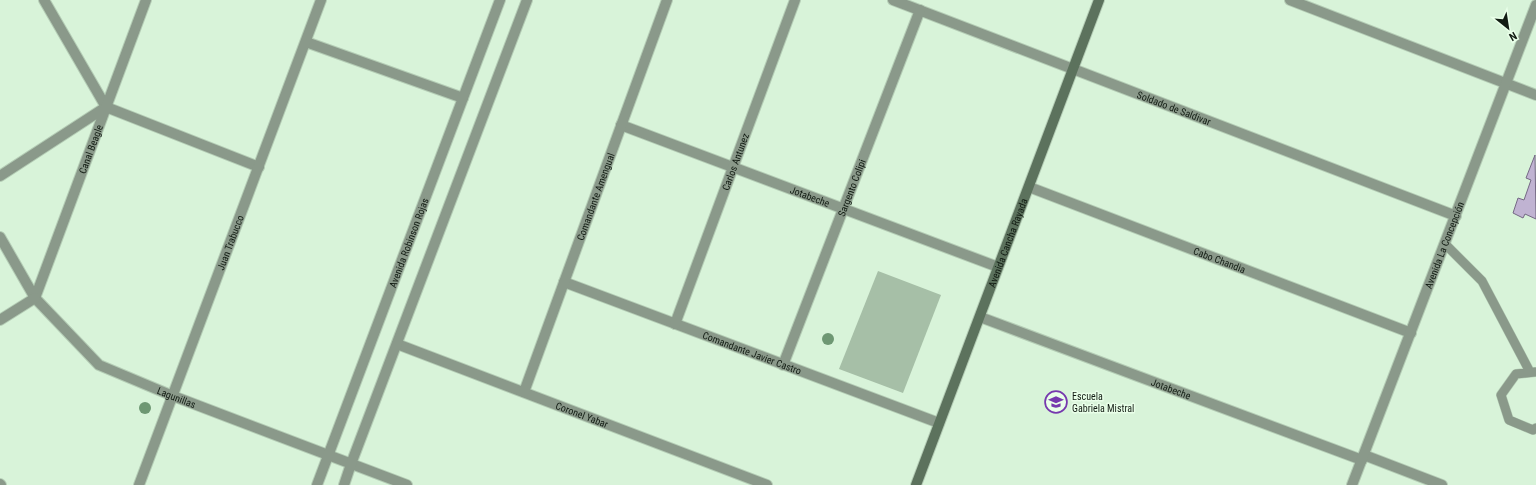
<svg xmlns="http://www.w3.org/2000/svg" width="1536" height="485" font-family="'Roboto Condensed',sans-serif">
<rect width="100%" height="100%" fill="#d8f3d9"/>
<!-- green -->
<path fill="#a6bfa7" d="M878 271 941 295 903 393 839 369Z"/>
<!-- building -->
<path fill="#c0b3d2" stroke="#756985" d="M1535 155 1536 219 1525 214 1523 218 1513 213 1518 198 1524 200 1531 180 1526 178Z"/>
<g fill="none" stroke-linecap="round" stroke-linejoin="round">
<!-- lane casing -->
<g stroke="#b4ccb5" stroke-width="10">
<path id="lane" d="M1445 244 1482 281 1530 372
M1535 372 1516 374 1501 395 1509 420 1533 430 1536 428"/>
</g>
<!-- street casing -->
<g stroke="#b4ccb5" stroke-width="12">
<g id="street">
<path d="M44 0 106 107 259 167"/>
<path id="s1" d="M893 0 1456 216"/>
<path d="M1290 0 1536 95"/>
<path d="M306 42 463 98"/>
<path id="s2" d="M621 125 998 267"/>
<path d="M0 176 106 107"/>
<path id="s3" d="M1029 187 1411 333"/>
<path id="s4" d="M0 237 35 298 99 365 173 396 407 485"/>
<path id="s5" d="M564 282 939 423"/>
<path id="s6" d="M35 298 146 0"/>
<path id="s7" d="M980 317 1362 460"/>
<path d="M0 320 35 298"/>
<path id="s8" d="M675 324 795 0"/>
<path id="s9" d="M397 344 767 485"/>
<path id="s10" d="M783 365 920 10"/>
<path id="s11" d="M524 392 667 0"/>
<path d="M1364 455 1442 485"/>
<path d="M0 484 1 485"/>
<path id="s12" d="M139 485 321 0"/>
<path id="s13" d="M317 485 500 0"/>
<path d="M344 485 351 464 527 0"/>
<path id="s14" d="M1352 485 1536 5"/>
</g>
</g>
<!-- secondary casing -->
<g stroke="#b4ccb5" stroke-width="12">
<g id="secondary">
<path id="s15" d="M916 485 1099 0"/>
</g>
</g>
<!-- lane -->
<use href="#lane" stroke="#8a998a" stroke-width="9"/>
<!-- street -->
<use href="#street" stroke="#8a998a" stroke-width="10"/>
<!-- secondary -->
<use href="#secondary" stroke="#5c725d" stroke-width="10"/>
</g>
<!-- trees -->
<g fill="#6e9773">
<circle cx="828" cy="339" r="6"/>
<circle cx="145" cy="408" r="6"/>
</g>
<!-- icons -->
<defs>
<g id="school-ring" transform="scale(1.15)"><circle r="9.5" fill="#e9ffe9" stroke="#7638ae" stroke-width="1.5"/><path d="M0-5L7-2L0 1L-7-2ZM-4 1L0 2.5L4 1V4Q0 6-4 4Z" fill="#7638ae"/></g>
</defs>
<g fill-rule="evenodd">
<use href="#school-ring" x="1056" y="402"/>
</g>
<g text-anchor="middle" stroke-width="3" stroke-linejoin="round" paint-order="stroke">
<!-- street labels -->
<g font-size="10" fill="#121c13" stroke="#e9ffe9">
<text dy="4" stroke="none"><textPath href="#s1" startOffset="301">Soldado de Saldivar</textPath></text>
<text dy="4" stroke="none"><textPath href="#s6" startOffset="159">Canal Beagle</textPath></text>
<text dy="4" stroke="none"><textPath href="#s8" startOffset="173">Carlos Antunez</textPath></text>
<text dy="4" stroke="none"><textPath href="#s10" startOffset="190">Sargento Colipi</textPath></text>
<text dy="4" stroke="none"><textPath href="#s11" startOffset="208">Comandante Amengual</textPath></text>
<text dy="4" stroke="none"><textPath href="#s2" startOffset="202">Jotabeche</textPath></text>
<text dy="4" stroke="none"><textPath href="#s13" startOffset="259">Avenida Robinson Rojas</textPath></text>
<text dy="4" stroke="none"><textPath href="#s12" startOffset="259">Juan Trabucco</textPath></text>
<text dy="4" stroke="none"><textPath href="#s15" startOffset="259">Avenida Cancha Rayada</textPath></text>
<text dy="4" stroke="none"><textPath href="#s14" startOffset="257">Avenida La Concepción</textPath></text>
<text dy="4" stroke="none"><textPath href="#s3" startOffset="204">Cabo Chandia</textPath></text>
<text dy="4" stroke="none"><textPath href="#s5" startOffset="201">Comandante Javier Castro</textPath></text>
<text dy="4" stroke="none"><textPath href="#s7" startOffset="204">Jotabeche</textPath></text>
<text dy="4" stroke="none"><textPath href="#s4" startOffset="247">Lagunillas</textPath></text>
<text dy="4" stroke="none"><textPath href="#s9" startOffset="198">Coronel Yabar</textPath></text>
</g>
<!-- poi labels -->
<g font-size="10" fill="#121c13" stroke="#e9ffe9" text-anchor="start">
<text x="1072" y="400">Escuela<tspan x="1072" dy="12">Gabriela Mistral</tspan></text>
</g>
</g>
<!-- north arrow -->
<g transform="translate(1508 28) rotate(150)" stroke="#e9ffe9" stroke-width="3" paint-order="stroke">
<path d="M0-3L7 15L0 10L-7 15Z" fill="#121c13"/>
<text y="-6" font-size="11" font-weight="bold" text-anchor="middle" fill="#121c13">N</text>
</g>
</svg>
